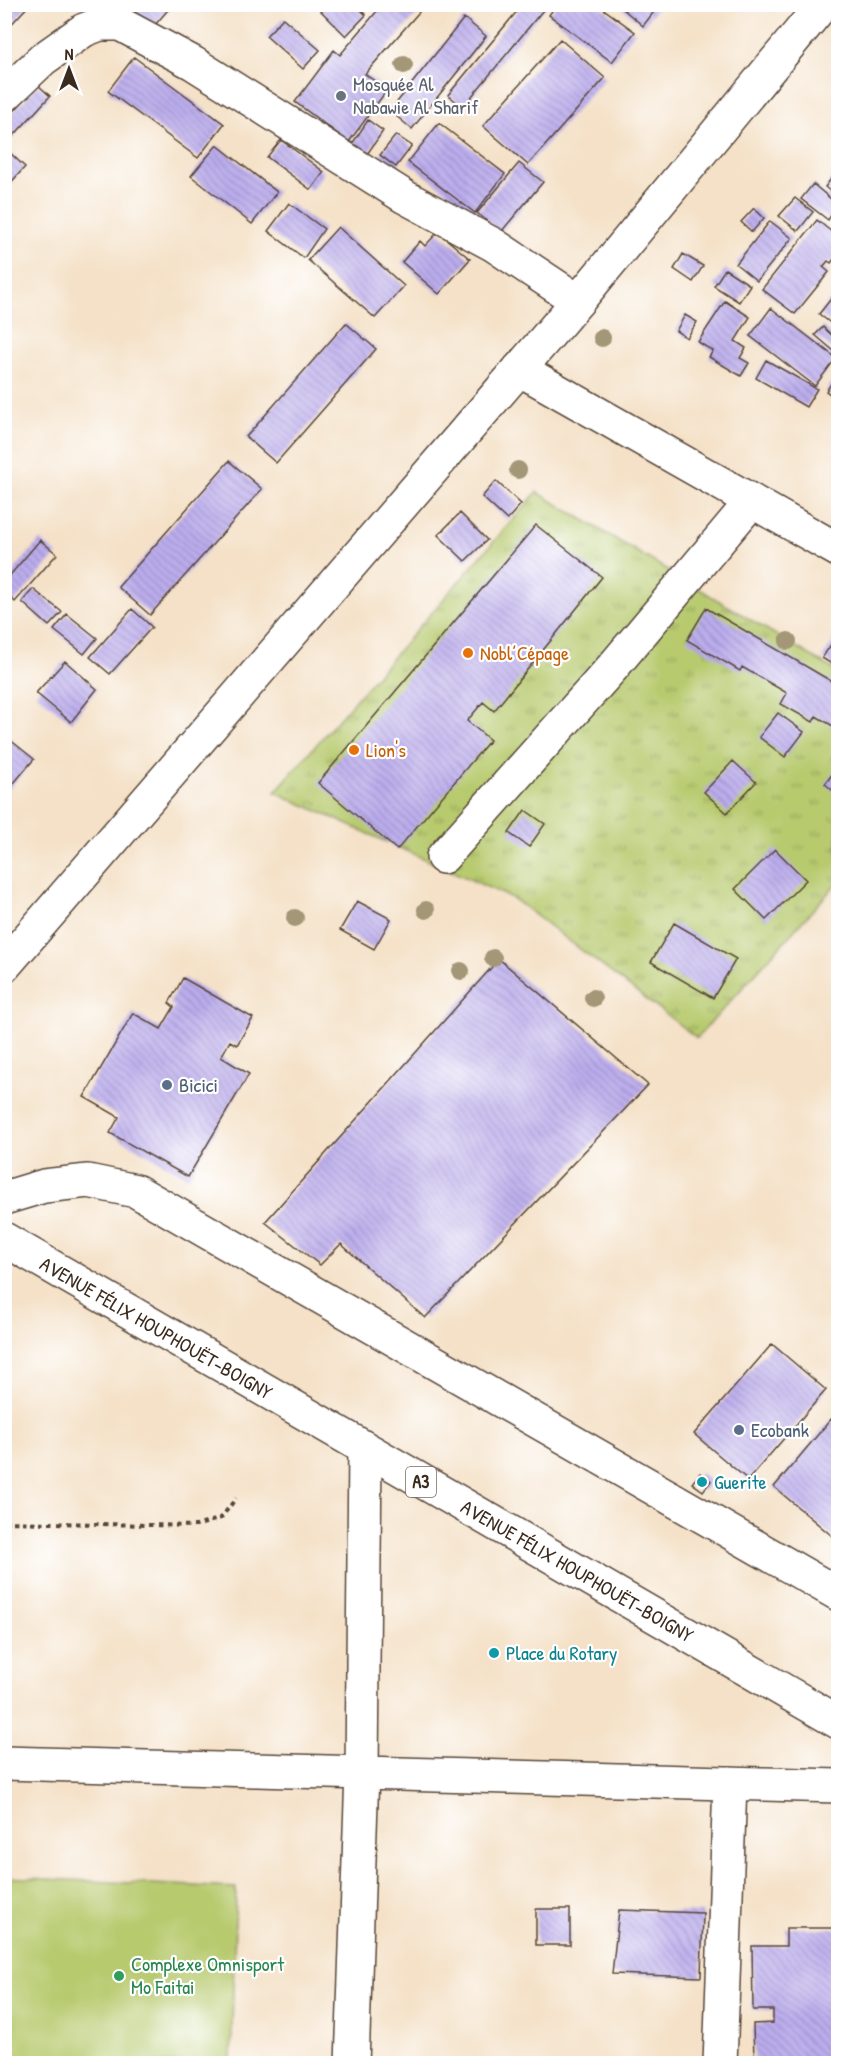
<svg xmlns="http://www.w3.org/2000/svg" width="843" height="2068" font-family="'Patrick Hand',sans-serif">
<defs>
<pattern id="grass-tufts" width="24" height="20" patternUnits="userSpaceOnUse" patternTransform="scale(1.5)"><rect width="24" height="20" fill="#b7ca6e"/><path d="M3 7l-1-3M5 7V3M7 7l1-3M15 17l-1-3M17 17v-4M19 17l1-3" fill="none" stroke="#96a45a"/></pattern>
<pattern id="building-back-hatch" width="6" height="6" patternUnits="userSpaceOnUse" patternTransform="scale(1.5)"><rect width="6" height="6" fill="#bcadee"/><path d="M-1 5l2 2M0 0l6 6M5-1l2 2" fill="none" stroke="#9a8dc0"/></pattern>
</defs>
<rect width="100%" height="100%" fill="#fff"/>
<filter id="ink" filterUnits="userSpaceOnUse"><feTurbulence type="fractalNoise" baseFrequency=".0167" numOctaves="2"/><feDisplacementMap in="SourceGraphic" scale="12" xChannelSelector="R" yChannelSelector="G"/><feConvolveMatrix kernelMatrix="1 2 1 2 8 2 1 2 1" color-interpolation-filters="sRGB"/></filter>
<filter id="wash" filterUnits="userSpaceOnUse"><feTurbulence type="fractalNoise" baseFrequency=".008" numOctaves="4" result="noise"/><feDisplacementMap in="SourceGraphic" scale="24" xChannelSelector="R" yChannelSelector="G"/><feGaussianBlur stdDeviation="1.35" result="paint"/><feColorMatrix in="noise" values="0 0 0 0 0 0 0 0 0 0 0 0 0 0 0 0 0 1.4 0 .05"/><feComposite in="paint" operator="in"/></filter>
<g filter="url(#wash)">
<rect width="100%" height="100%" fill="#f4e1c7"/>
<!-- grass -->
<path fill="url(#grass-tufts)" stroke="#797a46" stroke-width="1.5" d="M537 492 838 672V882L697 1038 514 899 275 792Z"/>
<!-- pitch -->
<path fill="#b7ca6e" stroke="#797a46" stroke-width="1.5" d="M5 1877 236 1888 231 2063H5Z"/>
<g id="blocks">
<!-- building -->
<path fill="url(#building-back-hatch)" d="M4 4H30L4 32Z
M103 4H125L118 15Z
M142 4H173L149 32 132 16Z
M314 4H355L366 15 346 36Z
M383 4H426L365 74 387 90 349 142 295 102 334 50 340 55Z
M523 4H548L463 107 448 95Z
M617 4H660L643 26Z
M556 5H598L635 32 612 62 549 15Z
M283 18 320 50 303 69 266 36Z
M464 18 486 36 412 129 390 111Z
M560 39 605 78 528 165 483 126Z
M134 57 224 124 198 158 108 91Z
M38 85 50 96 7 143 4 122Z
M368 120 383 131 361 163 346 153Z
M439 123 505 174 475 213 408 162Z
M396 135 412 146 396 167 380 155Z
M281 140 324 172 311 190 267 157Z
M217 145 277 192 252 224 191 176Z
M7 150 25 167 4 190V153Z
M519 163 543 182 501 232 477 213Z
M838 170V198L825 187Z
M813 184 838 205 828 220 801 199Z
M795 198 813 212 798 231 779 216Z
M289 203 324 229 304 258 268 231Z
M754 208 764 218 752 232 741 222Z
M817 220 838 237V254L831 263 828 261 823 267 829 272 795 314 762 289Z
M770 221 792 238 757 281 736 264Z
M338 227 404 286 375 318 308 260Z
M438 232 470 259 439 294 402 262 420 241 425 246Z
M683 254 703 266 693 282 674 269Z
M725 269 750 285 739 302 714 286Z
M838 290V329L819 314Z
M725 301 750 317 735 341 746 348 740 358 749 363 741 376 709 357 713 351 698 342Z
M771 308 836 358 815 386 750 336Z
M685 315 697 322 687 338 676 331Z
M346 323 376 349 276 463 246 437Z
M823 327 838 341V346L834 351 815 335Z
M766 360 817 389 806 407 756 378Z
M838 374V400L826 391Z
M229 461 262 489 150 615 118 587Z
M496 481 521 504 507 520 482 497Z
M460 513 487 540 465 561 438 535Z
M536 525 602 577 494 711 483 702 467 721 490 740 397 850 318 783Z
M40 540 57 554 15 602 5 592V581Z
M33 589 62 612 49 626 22 602Z
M706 608 838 685V729L816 716 813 722 781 704 787 693 742 667 740 671 687 640Z
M132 609 152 627 110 674 90 657Z
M67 614 97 638 84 654 54 630Z
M838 631V644L832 640Z
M832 643 838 647V661L835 666 822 658Z
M65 661 97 689 71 722 36 693Z
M778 713 804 732 785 757 759 737Z
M4 735 34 759 4 795Z
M733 761 756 782 727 813 704 792Z
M838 766V795L825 784Z
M525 810 545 824 529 847 509 833Z
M775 849 806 880 766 920 735 889Z
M357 901 391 919 374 949 340 930Z
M674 923 736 959 713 998 651 962Z
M499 959 648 1085 425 1318 341 1244 320 1265 265 1222Z
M183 978 253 1018 237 1045 230 1041 221 1057 249 1074 188 1177 110 1133 119 1117 84 1097 133 1013 161 1029 174 1007 169 1003Z
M772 1344 826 1390 748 1480 694 1434Z
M831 1419 838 1425V1541L774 1487Z
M700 1473 711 1481 703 1491 692 1483Z
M536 1909H570V1945H536Z
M619 1910 703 1913 701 1977 612 1974Z
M786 1928H838V2064H757L754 2061 753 2024 773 2023V2010H753L752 1946H786Z"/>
</g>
</g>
<g filter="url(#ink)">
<use href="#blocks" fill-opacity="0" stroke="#574537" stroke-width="1.5"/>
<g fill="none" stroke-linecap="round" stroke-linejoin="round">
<!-- minor casing -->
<g stroke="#574537" stroke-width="36">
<path id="minor" d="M4 96 43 59 84 30 100 24H120L193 63 405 197 494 245 578 301
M519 369 838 550
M443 857 612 668 752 501
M4 966 578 301 823 4
M4 1198 44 1186 88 1181 136 1191 838 1594
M4 1763 838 1786
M352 2064 362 1773 365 1450
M720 2064 730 1783"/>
</g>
<!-- highway casing -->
<g stroke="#574537" stroke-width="36">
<path id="highway" d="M4 1239 838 1722"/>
</g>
<!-- path -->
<path stroke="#574537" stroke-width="4" stroke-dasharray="4.5 4.5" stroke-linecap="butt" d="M4 1522 196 1526 221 1518 236 1498"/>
<!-- minor -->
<use href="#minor" stroke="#fff" stroke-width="33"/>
<!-- highway -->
<use href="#highway" stroke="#fff" stroke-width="33"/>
</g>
<!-- trees -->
<g fill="#a39777">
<circle cx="404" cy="65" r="9"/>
<circle cx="602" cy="338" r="9"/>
<circle cx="518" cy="470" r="9"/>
<circle cx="788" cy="641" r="9"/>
<circle cx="426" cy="910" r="9"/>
<circle cx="295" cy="918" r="9"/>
<circle cx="493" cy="958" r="9"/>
<circle cx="461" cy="971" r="9"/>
<circle cx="593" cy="998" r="9"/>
</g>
</g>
<!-- markers -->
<circle fill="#6b7280" stroke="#fff" stroke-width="2" cx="341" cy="96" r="6"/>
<g fill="#e8710a" stroke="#fff" stroke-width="2">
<circle cx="468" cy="653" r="6"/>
<circle cx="354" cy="750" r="6"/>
</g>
<g fill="#5c6f8a" stroke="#fff" stroke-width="2">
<circle cx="167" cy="1085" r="6"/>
<circle cx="739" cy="1430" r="6"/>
</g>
<g fill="#0f9aa8" stroke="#fff" stroke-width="2">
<circle cx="702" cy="1482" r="6"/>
<circle cx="494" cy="1653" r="6"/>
</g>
<circle fill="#2e9e5b" stroke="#fff" stroke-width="2" cx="119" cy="1976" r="6"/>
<g text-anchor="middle" stroke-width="4.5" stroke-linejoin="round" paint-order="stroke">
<!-- shield labels -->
<rect fill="#fff" stroke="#766a62" stroke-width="1.5" x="406" y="1467" width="30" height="30" rx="4.5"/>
<g font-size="18" font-weight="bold" fill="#3b2a1e">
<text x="421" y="1488">A3</text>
</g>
<!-- worship labels -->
<g font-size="20" fill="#5b616d" stroke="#fff" text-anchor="start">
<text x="353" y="91">Mosquée Al<tspan x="353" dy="23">Nabawie Al Sharif</tspan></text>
</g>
<!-- food labels -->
<g font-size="20" fill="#c56008" stroke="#fff" text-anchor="start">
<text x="480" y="660">Nobl’Cépage</text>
<text x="366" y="757">Lion's</text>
</g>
<!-- service labels -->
<g font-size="20" fill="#4e5e75" stroke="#fff" text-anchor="start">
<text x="179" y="1092">Bicici</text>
<text x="751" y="1437">Ecobank</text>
</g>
<!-- street labels -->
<g font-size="20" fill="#3b2a1e" stroke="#fff">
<text transform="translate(156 1328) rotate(30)" y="7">AVENUE FÉLIX HOUPHOUËT-BOIGNY</text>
<text transform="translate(577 1571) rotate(30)" y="7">AVENUE FÉLIX HOUPHOUËT-BOIGNY</text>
</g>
<!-- culture labels -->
<g font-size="20" fill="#0d838f" stroke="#fff" text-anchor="start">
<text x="714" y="1489">Guerite</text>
<text x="506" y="1660">Place du Rotary</text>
</g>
<!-- leisure labels -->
<g font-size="20" fill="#27864d" stroke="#fff" text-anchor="start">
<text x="131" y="1971">Complexe Omnisport<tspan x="131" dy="23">Mo Faitai</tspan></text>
</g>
</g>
<!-- margin -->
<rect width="843" height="2068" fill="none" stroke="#fff" stroke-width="24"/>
<!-- north arrow -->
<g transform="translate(69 69)" stroke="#ffffff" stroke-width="4.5" paint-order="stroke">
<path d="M0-4.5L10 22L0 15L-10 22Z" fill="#3b2a1e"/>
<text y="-9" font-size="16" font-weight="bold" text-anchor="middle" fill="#3b2a1e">N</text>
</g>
</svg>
